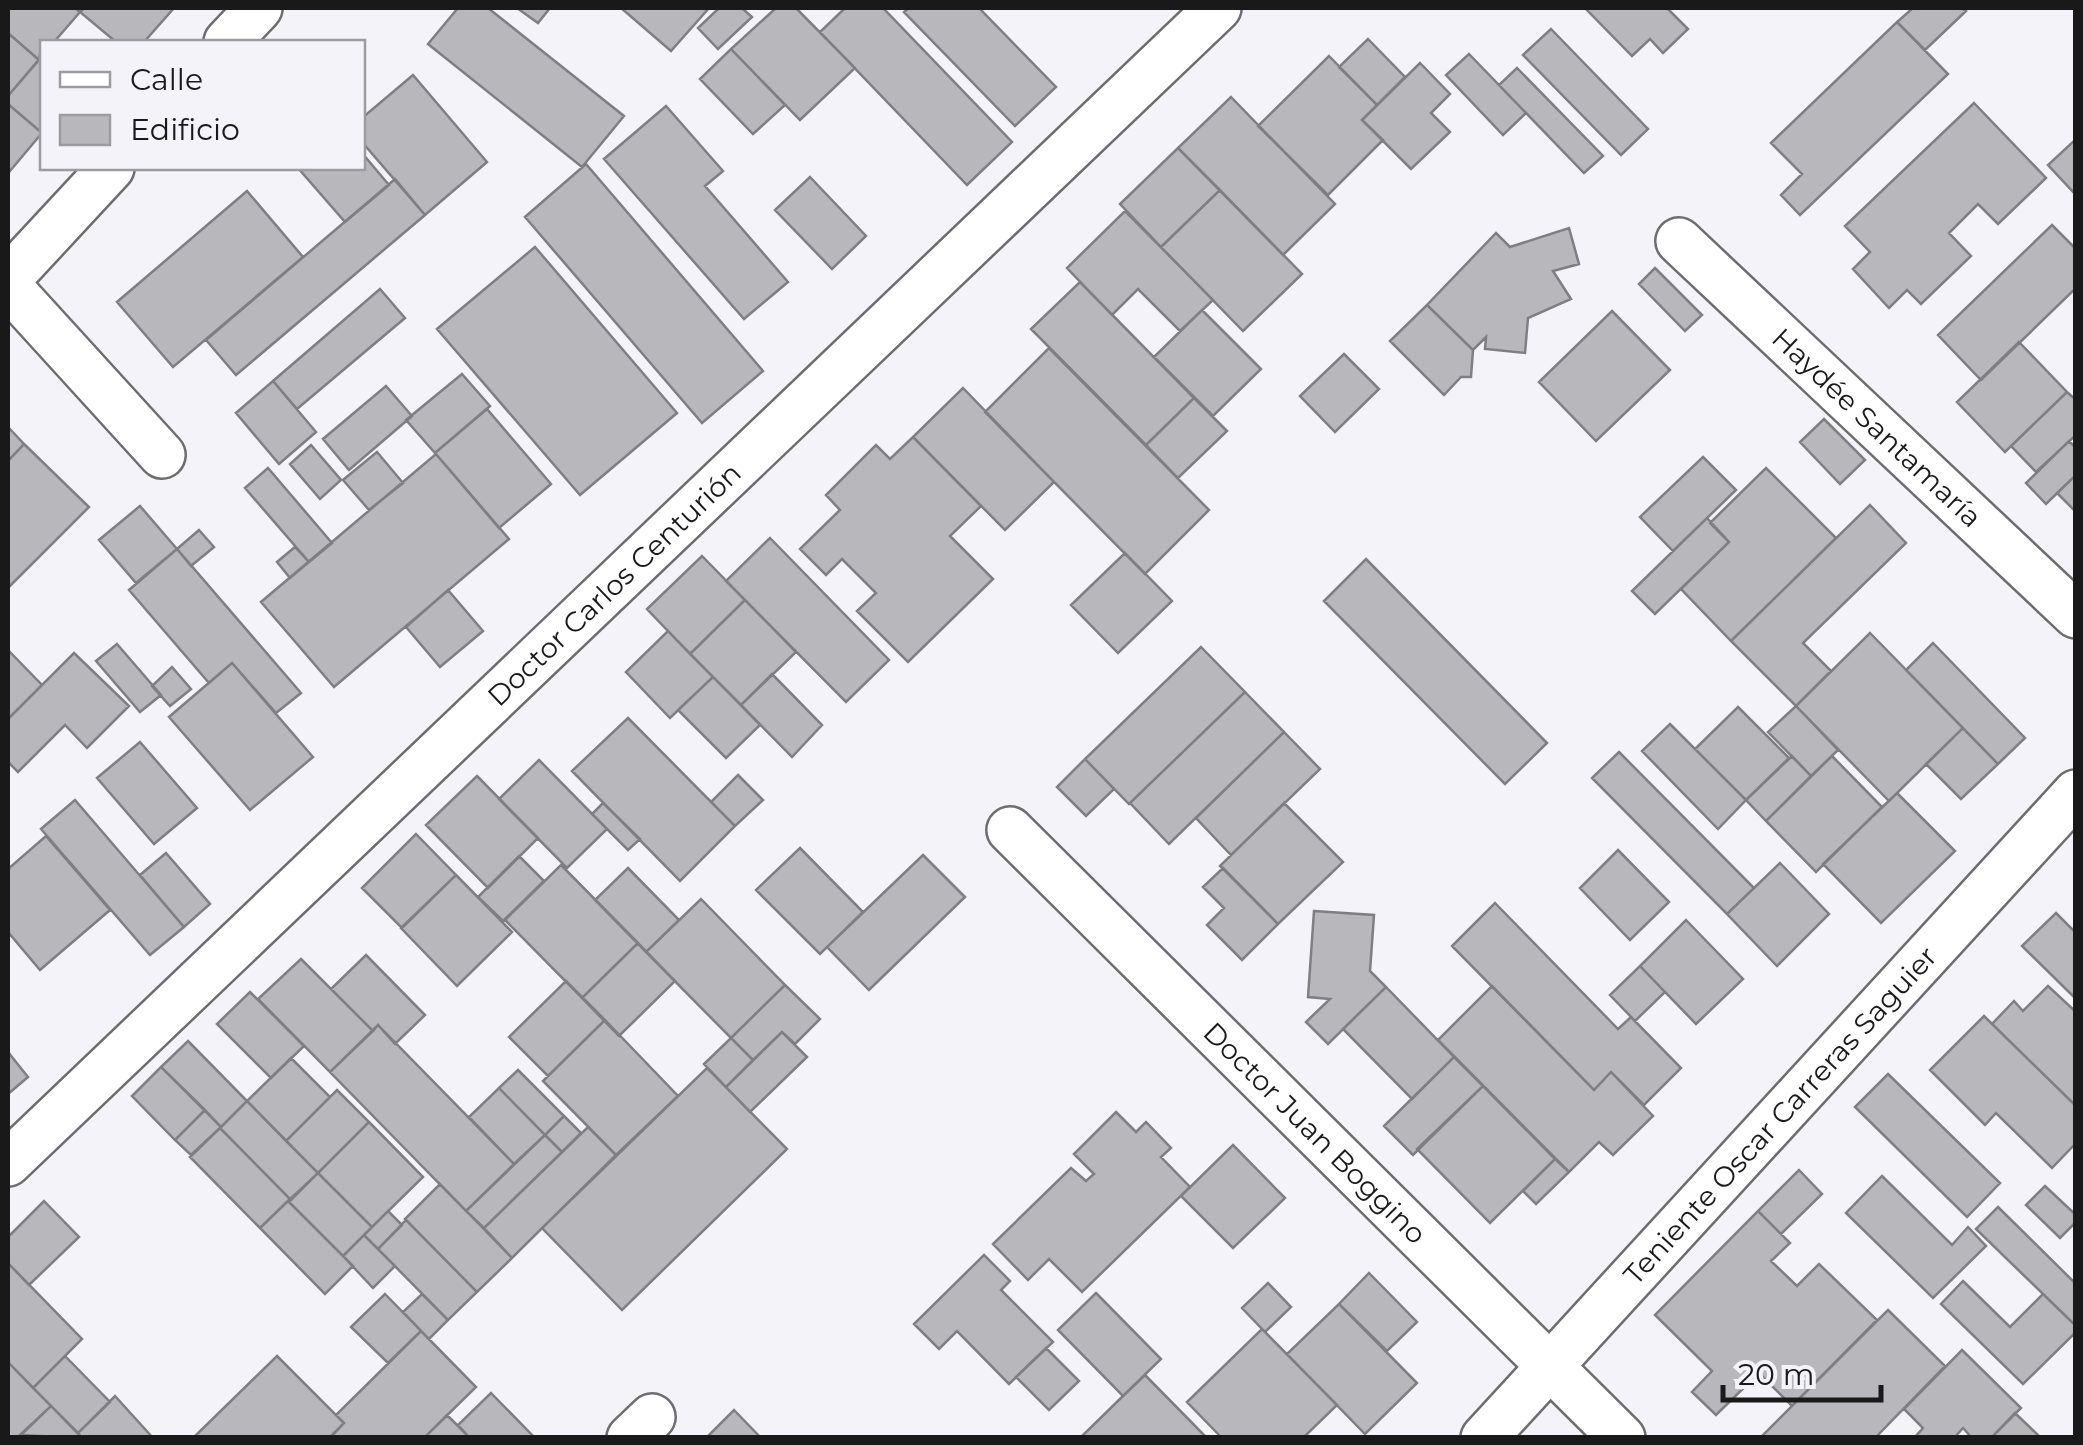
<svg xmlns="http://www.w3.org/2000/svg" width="2083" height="1445" font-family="Montserrat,sans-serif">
<rect width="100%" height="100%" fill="#f3f3f9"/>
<!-- building -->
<path fill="#b7b7bc" stroke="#7e7e83" stroke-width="2.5" d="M8 8H75L80 12 54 42H42L39 60 8 33Z
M84 8H174L144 42H116L80 12Z
M458 8H488L624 116 582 167 428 44Z
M517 8H550L538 23Z
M621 8H709L671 51Z
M719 8H742L752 17 718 49 698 28Z
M776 8H796L855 68 800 120 731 49Z
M845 8H883L1012 142 967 185 820 32Z
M909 8H979L1056 87 1015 126 904 12Z
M1585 8H1667L1688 29 1663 53 1650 39 1632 56Z
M1913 8H1962L1966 11 1925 50 1897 22Z
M1897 22 1948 74 1800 215 1781 195 1802 174 1771 143Z
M1551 29 1648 129 1621 155 1523 55Z
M8 33 39 60 8 96Z
M1368 39 1405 77 1377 105 1339 67Z
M731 49 785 105 753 134 700 79Z
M1469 54 1526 113 1503 135 1446 75Z
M42 56V133L8 104V96Z
M1329 56 1377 105 1362 120 1383 140 1328 195 1258 126Z
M1420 63 1450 94 1431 113 1450 132 1411 169 1362 120Z
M1517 68 1603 156 1584 173 1499 85Z
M413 75 487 162 425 215 362 142V118Z
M1231 97 1335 204 1283 255 1178 148Z
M1974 103 2046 178 1998 224 1978 204 1949 233 1971 256 1921 304 1907 290 1889 308 1853 269 1870 252 1845 226Z
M8 104 42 133 10 171 8 168Z
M666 106 723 171 705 186 788 282 744 319 604 159Z
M2076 139V195L2048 165Z
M1178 148 1220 190 1161 247 1120 204Z
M362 153 389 185 345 222 298 168H362Z
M586 164 763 371 702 423 525 217Z
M810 177 866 236 832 269 775 210Z
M395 179 425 215 236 375 206 340Z
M1220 190 1302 274 1243 331 1161 247Z
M247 191 303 257 173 367 117 302Z
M1125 211 1213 300 1180 331 1138 289 1112 315 1067 268Z
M2052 225 2076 249V288L1981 380 1938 335Z
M1569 228 1579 264 1553 271 1571 299 1528 318 1525 353 1485 349 1486 337 1473 350 1427 305 1496 233 1510 247Z
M535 247 677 413 580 495 437 329Z
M1655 268 1702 315 1685 331 1639 284Z
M1080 282 1194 398 1146 445 1031 329Z
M380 289 405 318 297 409 273 381Z
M1427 305 1473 350 1471 377H1461L1444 395 1390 341Z
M1202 310 1261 369 1213 416 1154 357Z
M1612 311 1670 370 1596 441 1539 382Z
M2019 342 2067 392 2005 452 1957 402Z
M1049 348 1209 510 1145 574 985 412Z
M1344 354 1379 389 1335 432 1300 396Z
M462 374 490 406 435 453 406 420Z
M273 381 316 432 279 464 236 413Z
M386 386 412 416 349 470 323 439Z
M963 388 1054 482 1005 530 913 437Z
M2067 392 2076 400V435L2036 472 2011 446Z
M1194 398 1227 431 1178 478 1146 445Z
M487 409 551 484 499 528 435 453Z
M1824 419 1865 460 1840 484 1800 442Z
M8 427 24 444 8 461Z
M913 437 981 506 950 536 993 579 908 662 857 611 876 593 842 559 826 575 800 549 840 510 826 495 876 445 890 459Z
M2069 441 2076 448V475L2046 504 2026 483Z
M24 444 89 507 8 588V461Z
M311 445 341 480 320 499 290 464Z
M377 452 403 483 369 510 343 480Z
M436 454 509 539 334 687 261 602Z
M1703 457 1736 490 1673 551 1640 517Z
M268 468 332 543 309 562 245 488Z
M1766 468 1836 538 1731 641 1681 589 1729 542 1710 523Z
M2076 475V512L2057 493Z
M1870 505 1906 543 1803 643 1831 671 1796 706 1731 641Z
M140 506 177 549 136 583 99 540Z
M1707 518 1729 542 1655 614 1632 591Z
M199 530 214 547 191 566 177 549Z
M770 538 889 660 846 702 726 581Z
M295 547 309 562 290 578 277 562Z
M177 549 301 693 276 713 232 663 209 683 129 590Z
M1125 553 1172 601 1118 653 1071 605Z
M702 556 745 600 690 654 647 609Z
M1366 559 1547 743 1505 784 1324 601Z
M448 590 483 631 440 667 406 627Z
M745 600 796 652 741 705 690 654Z
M668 631 713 677 670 718 626 672Z
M1870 633 1963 728 1889 801 1796 706Z
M1933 643 2025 738 1998 764 1906 670Z
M117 644 161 695 140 712 96 661Z
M1201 647 1245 692 1129 804 1085 759Z
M8 650 42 685 8 719Z
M74 653 129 706 87 748 65 725 18 772 8 762V719Z
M232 663 313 757 250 810 169 717Z
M172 667 191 689 170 706 152 686Z
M772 674 822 725 792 757 741 705Z
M713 677 760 725 726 758 678 710Z
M1245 692 1284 732 1169 844 1130 803Z
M1796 706 1838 750 1811 776 1768 732Z
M1738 707 1789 758 1746 800 1695 749Z
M628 718 735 826 680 881 572 771Z
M1670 724 1746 800 1718 829 1642 751Z
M1963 728 1998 764 1961 799 1926 764Z
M1284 732 1320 769 1231 855 1196 818Z
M140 742 197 808 154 844 97 778Z
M1619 752 1754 888 1727 914 1592 778Z
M1792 756 1811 776 1766 821 1746 800Z
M1832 756 1882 807 1816 872 1766 821Z
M1085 759 1114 789 1086 816 1057 787Z
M539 760 607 829 567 868 499 799Z
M738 775 763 800 735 826 711 802Z
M477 776 538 838 488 888 426 825Z
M1897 793 1955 851 1881 923 1823 864Z
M75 800 184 927 150 955 41 829Z
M603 803 640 839 628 850 592 814Z
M1284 803 1343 862 1278 924 1220 866Z
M416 834 456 875 402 928 362 888Z
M46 836 110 910 40 970 8 932V869Z
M800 848 863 912 820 954 756 890Z
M1618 850 1669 902 1630 940 1580 888Z
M166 853 210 904 184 927 140 875Z
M923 855 965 897 869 990 827 947Z
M519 856 544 881 503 921 478 897Z
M1780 863 1829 914 1777 966 1727 914Z
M561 865 638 943 582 998 505 920Z
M628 868 679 920 646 952 595 900Z
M1223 868 1278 924 1242 960 1207 925 1224 908 1203 887Z
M456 875 512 932 457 986 401 928Z
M701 899 785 985 731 1038 646 952Z
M1495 903 1618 1029 1631 1017 1681 1068 1644 1105 1611 1072 1594 1090 1452 946Z
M1314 911 1374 915 1370 971 1386 987 1328 1044 1306 1022 1330 999 1308 997Z
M2056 913 2076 933 2074 997 2022 946Z
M1686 920 1743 979 1696 1024 1640 966Z
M638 943 675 981 619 1036 582 998Z
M366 955 425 1015 395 1044 378 1025 373 1031 331 989Z
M301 959 373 1031 330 1072 258 999Z
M1640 966 1665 992 1635 1021 1610 995Z
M566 981 605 1020 548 1076 509 1037Z
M785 985 820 1019 795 1044 782 1032 753 1060 731 1038Z
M1492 986 1594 1090 1611 1072 1653 1116 1613 1155 1599 1142 1569 1172 1438 1040Z
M2048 986 2076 1012V1106L1992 1024 2014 1001 2023 1011Z
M1386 987 1454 1057 1412 1099 1343 1029Z
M250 992 304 1046 271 1078 217 1024Z
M1984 1016 2076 1106V1143L2052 1168 1996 1113 1985 1125 1930 1070Z
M605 1020 678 1096 616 1155 543 1081Z
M378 1025 514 1164 466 1211 330 1072Z
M782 1032 807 1057 750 1112 726 1087Z
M731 1038 753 1060 726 1087 704 1064Z
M188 1041 247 1101 221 1127 161 1067Z
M8 1052 28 1077 8 1094Z
M1454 1057 1483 1086 1413 1155 1384 1126Z
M291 1058 330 1097 286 1141 247 1101Z
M161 1067 205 1110 175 1140 132 1096Z
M707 1068 787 1149 622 1310 542 1228Z
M518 1070 564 1116 545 1135 499 1088Z
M1888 1074 2000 1183 1967 1217 1855 1107Z
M1483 1086 1555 1159 1490 1223 1417 1149Z
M499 1088 545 1135 514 1164 469 1117Z
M337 1090 369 1122 318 1173 286 1141Z
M247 1101 318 1173 291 1200 220 1128Z
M205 1110 221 1127 191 1155 175 1140Z
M1116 1112 1136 1132 1146 1122 1171 1148 1161 1157 1190 1187 1082 1292 1049 1259 1028 1280 993 1244 1071 1168 1086 1181 1094 1174 1074 1154Z
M564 1116 581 1133 562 1152 545 1135Z
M369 1122 423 1177 372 1227 318 1173Z
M588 1127 616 1155 512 1258 484 1228Z
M220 1128 290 1199 260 1228 190 1157Z
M545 1135 562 1152 484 1228 466 1211Z
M1233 1145 1285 1198 1233 1248 1181 1196Z
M1555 1159 1569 1172 1536 1204 1523 1191Z
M1799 1170 1822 1194 1781 1234 1758 1211Z
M318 1173 372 1227 343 1256 288 1201Z
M1882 1176 1952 1245 1968 1227 1986 1246 1933 1298 1846 1213Z
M440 1184 512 1258 477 1292 405 1219Z
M2045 1186 2076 1215V1222L2060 1238 2026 1205Z
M44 1201 79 1237 29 1285 8 1263V1237Z
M288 1201 353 1266 325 1294 260 1228Z
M1998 1207 2076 1284V1326L1976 1229Z
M388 1211 402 1225 378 1249 364 1235Z
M1758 1211 1790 1243 1771 1261 1797 1286 1819 1264 1877 1320 1792 1406 1759 1373 1716 1415 1692 1392 1712 1371 1655 1315Z
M406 1220 477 1292 448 1320 378 1249Z
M364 1235 395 1266 373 1288 343 1256Z
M984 1255 1010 1281 1001 1290 1053 1342 1009 1384 957 1331 939 1349 914 1324Z
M8 1263 82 1339 33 1388 8 1362Z
M1369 1273 1417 1322 1387 1351 1339 1304Z
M1963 1281 2010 1327 2043 1294 2076 1326V1332L2023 1384 1941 1304Z
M1268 1283 1291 1307 1265 1332 1242 1308Z
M1096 1293 1161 1359 1123 1396 1058 1330Z
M385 1294 421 1331 388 1363 351 1327Z
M422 1294 448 1320 429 1339 403 1312Z
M1339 1304 1417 1383 1365 1434 1287 1354Z
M1888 1310 1945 1366 1875 1438H1760Z
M1262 1329 1337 1405 1303 1438H1222L1187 1402Z
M421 1331 476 1387 424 1438H335L332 1435 344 1423 336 1415Z
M1046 1348 1079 1381 1049 1410 1016 1377Z
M1962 1350 2021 1408 1991 1438H1972L1963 1428 1954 1438H1914L1923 1428 1904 1409Z
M65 1356 110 1402 78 1433 33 1388Z
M277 1356 344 1423 330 1438H193Z
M8 1362 51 1406 18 1438H8Z
M1145 1375 1207 1438H1080L1123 1396Z
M491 1393 535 1438H470L458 1425Z
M115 1396 153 1438H82L78 1433Z
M51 1406 82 1438 20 1435Z
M734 1410 761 1438H706Z
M2015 1413 2041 1438H1991Z
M447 1415 470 1438H424Z"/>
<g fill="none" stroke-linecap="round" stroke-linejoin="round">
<!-- street casing -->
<g stroke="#6d6d71" stroke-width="50">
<g id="street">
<path d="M227 42 259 8"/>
<path id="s1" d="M1679 241 2076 615"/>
<path d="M8 279 111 168"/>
<path d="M8 286 162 455"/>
<path id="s2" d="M1010 830 1622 1438"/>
<path id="s3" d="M8 1163 1218 8"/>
<path d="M630 1438 652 1417"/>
<path id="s4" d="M1484 1438 2076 793"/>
</g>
</g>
<!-- street -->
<use href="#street" stroke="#fff" stroke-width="45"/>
</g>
<g text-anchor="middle" stroke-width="8" stroke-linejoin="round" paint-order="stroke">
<!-- street labels -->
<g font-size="28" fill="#19191a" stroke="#f3f3f9">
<text dy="10" stroke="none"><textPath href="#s1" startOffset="272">Haydée Santamaría</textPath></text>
<text dy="10" stroke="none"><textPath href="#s3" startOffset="838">Doctor Carlos Centurión</textPath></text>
<text dy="10" stroke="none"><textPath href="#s4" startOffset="438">Teniente Oscar Carreras Saguier</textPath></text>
<text dy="10" stroke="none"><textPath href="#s2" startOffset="430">Doctor Juan Boggino</textPath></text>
</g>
</g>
<!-- border -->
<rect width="2083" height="1445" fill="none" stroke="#19191a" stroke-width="20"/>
<!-- legend -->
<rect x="40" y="40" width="325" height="130" fill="#f3f3f9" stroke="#9c9ca0" stroke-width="2.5"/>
<rect x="60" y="72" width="50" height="15" fill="#ffffff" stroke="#9c9ca0" stroke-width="2.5"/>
<text x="130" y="90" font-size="30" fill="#19191a">Calle</text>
<rect x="60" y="115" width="50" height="30" fill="#b7b7bc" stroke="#9c9ca0" stroke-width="2.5"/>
<text x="130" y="140" font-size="30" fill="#19191a">Edificio</text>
<!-- scale -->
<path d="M1723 1385v15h158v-15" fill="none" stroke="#19191a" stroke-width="5"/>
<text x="1738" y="1385" font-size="30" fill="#19191a" stroke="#f3f3f9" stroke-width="8" paint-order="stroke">20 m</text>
</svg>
